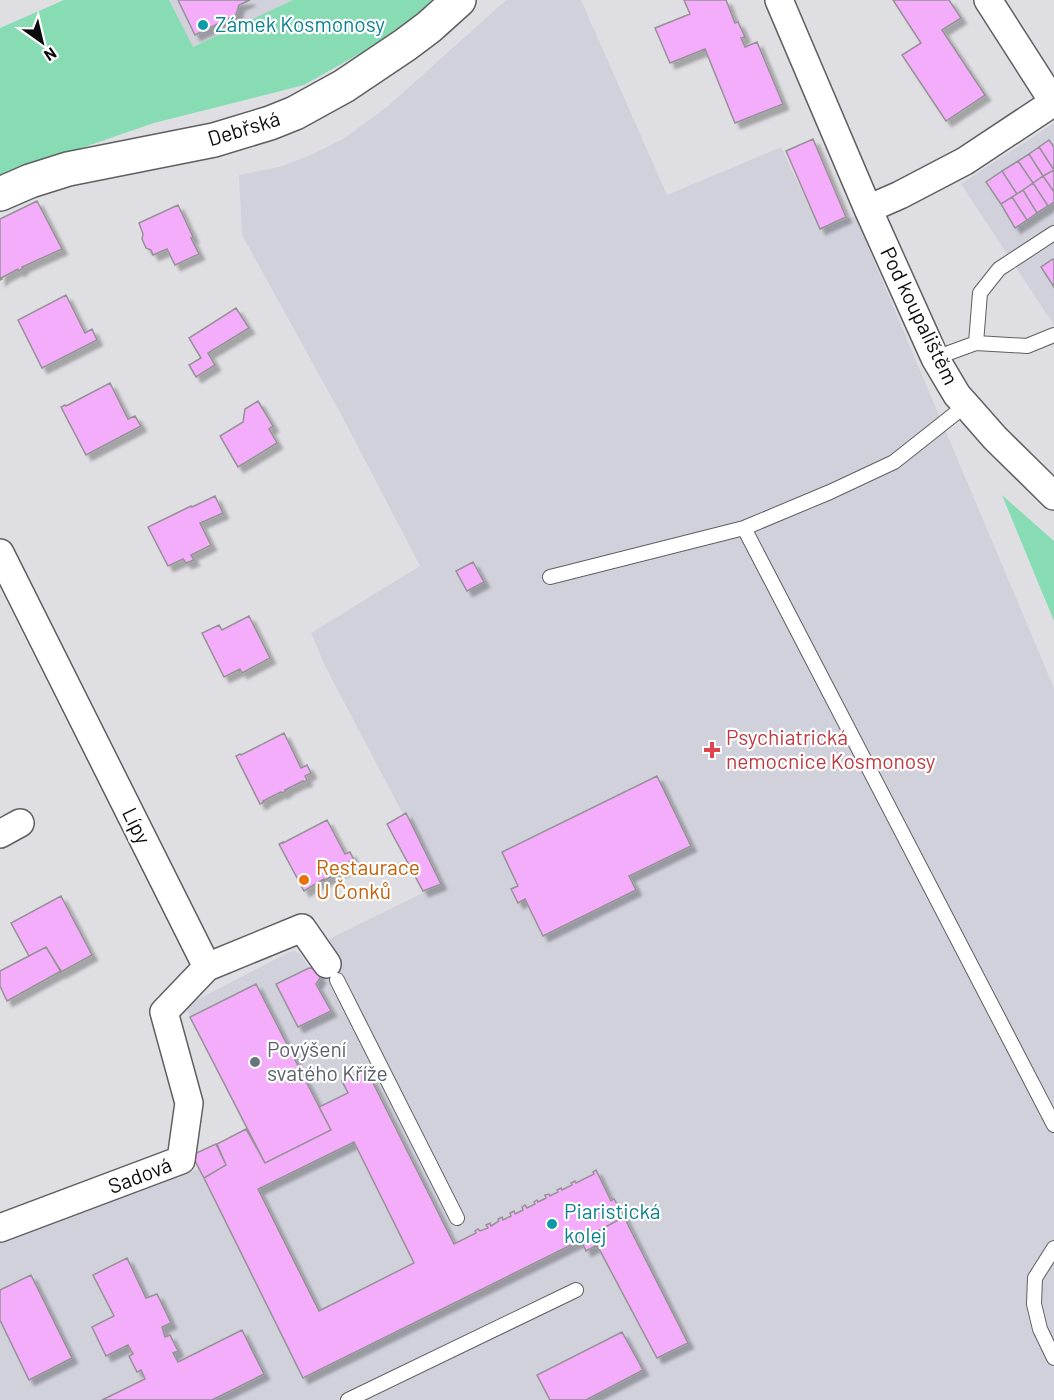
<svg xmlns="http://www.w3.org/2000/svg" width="1054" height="1400" font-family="Barlow,sans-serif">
<defs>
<filter id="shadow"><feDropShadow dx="5.5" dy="5.5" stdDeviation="1.5" flood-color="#0004"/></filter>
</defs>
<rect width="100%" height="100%" fill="#dfdfe3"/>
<!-- built -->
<path fill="#d1d1dc" d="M169 0H293L192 47Z
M506 0H581L667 195 781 147 820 229 855 216 1054 688V1400H0V1242L199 1169 192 1155 246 1129 185 1006 289 952 295 951 300 954 309 968 316 969 338 958 329 939 441 884 406 813 403 814 326 668 311 633 420 566 343 418 242 235 239 175 279 167 311 155 343 139 388 106Z
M1054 123V325L961 184Z"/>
<!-- green -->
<path fill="#87dcb3" d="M64 0H169L193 47 293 0H432L398 32 304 85 154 123 0 176V28Z
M1002 495 1054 541V621Z"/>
<!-- building -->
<path fill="#f4adfa" stroke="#959295" stroke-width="1.5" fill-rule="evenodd" filter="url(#shadow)" d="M178 0H250L239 5 236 15 195 35Z
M684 0H726L735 23 738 22 745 37 741 38 745 47 757 42 783 104 735 123 705 49 670 63 655 28 690 14Z
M893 0H949L961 18 942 30 985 95 946 121 902 55 921 43Z
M813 139 846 217 820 229 786 151Z
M1049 140 1054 147V170L1039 147Z
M1039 147 1054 170 1043 176 1029 154Z
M1029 154 1043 176 1033 183 1018 161Z
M1018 161 1033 183 1017 194 1002 171Z
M1054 170V192L1043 176Z
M1002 171 1017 194 1001 204 986 182Z
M1043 176 1054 192V202L1048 206 1033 183Z
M1033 183 1048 206 1037 213 1023 190Z
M1023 190 1037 213 1027 220 1012 197Z
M1012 197 1027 220 1015 228 1001 204Z
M37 201 62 249 22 267 23 268 19 271 18 269 1 278 2 279 0 280V219Z
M178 205 193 237 191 238 199 254 175 265 167 249 153 255 151 250 146 248 142 239 143 234 139 223Z
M1053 259 1054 260V287L1041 267Z
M66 295 85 333 92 329 97 340 42 368 18 320Z
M236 308 249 328 208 353 215 365 196 377 189 365 201 358 189 338Z
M110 383 128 419 135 416 141 426 86 455 61 407 65 405 66 406Z
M258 401 273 426 269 429 277 443 238 467 220 436 243 422 245 409Z
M215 496 223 513 200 523 211 545 191 555 194 560 186 563 183 559 168 566 148 527 191 506 192 507Z
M473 562 484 582 467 591 456 571Z
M249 616 270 658 242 673 240 669 224 677 202 633 219 625 222 630Z
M284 733 301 768 307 765 311 773 305 776 307 780 304 782 303 781 285 790 286 791 282 793 281 792 263 801 264 802 260 804 236 756 240 754 241 755Z
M657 776 691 846 629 876 636 890 543 936 525 899 518 903 511 889 518 886 502 852Z
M406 813 441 884 423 891 387 824Z
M327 820 345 854 350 852 354 860 349 862 351 867 347 869 346 868 325 880 324 879 304 891 279 844 283 842V843Z
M61 896 92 955 61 972 46 947 29 956 11 923Z
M46 947 61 971 7 1001 0 986V971Z
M309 968 316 969 320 978 316 984 331 1011 298 1027 276 984Z
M256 984 331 1130 265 1163 190 1017Z
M366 1069 454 1244 476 1233 475 1231 478 1229 480 1231 488 1228 486 1225 490 1223 491 1226 499 1221 498 1219 502 1217 503 1220 511 1216 510 1213 514 1211 515 1214 523 1210 522 1207 525 1205 527 1208 535 1204 534 1202 537 1200 538 1202 546 1198 545 1195 549 1194 550 1196 558 1192 557 1190 561 1188 562 1190 572 1185 571 1183 575 1181 576 1183 594 1174 593 1172 596 1170 611 1201 614 1199 624 1217 581 1240 303 1378 204 1178 226 1165 217 1144 246 1129 265 1163 331 1130 319 1107 348 1093 342 1081ZM354 1142 414 1263 319 1311 258 1189Z
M216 1144 226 1165 204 1178 192 1155Z
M624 1217 688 1343 657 1358 597 1245 586 1251 581 1240Z
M127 1258 146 1298 157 1294 171 1323 162 1327 165 1337 170 1335 178 1351 173 1353 178 1362 242 1330 264 1374 212 1400H102L145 1379 141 1370 137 1372 129 1356 133 1354 128 1345 106 1356 92 1327 114 1316 93 1275Z
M31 1275 72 1358 29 1380 0 1320V1290Z
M622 1332 643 1370 586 1400H550L537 1375Z"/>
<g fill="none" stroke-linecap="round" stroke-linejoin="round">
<!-- service casing -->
<g stroke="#5f5f63" stroke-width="16">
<path id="service" d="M976 343 980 293 999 269 1054 233
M935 358 976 343 1027 346 1054 335
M744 528 1054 1125
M550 577 744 528 830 492 894 462 966 405
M337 980 457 1218
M1054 1248 1035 1278 1034 1304 1040 1329 1054 1358
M348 1400 576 1290"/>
</g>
<!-- minor casing -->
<g stroke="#5f5f63" stroke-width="30">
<path id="minor" d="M779 0 868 209 935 358 957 395 966 405 995 438 1054 496
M988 0 1054 103
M868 209 900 195 965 161 1054 102
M0 553 207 967
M0 834 20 823
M0 1228 181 1160 189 1103 164 1012 207 967 302 928 327 964"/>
</g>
<!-- secondary casing -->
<g stroke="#5f5f63" stroke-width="36">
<path id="secondary" d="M0 194 30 181 68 169 214 140 270 123 295 113 344 86 405 45 429 27 459 0"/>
</g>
<!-- service -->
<use href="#service" stroke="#fff" stroke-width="14"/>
<!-- minor -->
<use href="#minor" stroke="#fff" stroke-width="27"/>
<!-- secondary -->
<use href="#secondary" stroke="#fff" stroke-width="33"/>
</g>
<!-- markers -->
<g fill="#0f9aa8" stroke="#fff" stroke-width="2">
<circle cx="203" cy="25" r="6"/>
<circle cx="552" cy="1224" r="6"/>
</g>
<path fill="#e0444e" stroke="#fff" stroke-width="2" d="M709 741h6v6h6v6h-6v6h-6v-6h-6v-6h6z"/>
<circle fill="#e8710a" stroke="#fff" stroke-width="2" cx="304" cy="880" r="6"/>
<circle fill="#6b7280" stroke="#fff" stroke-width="2" cx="255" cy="1062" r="6"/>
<g text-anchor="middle" stroke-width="4.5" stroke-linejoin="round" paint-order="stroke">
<!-- culture labels -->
<g font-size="21" fill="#0d838f" stroke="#fff" text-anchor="start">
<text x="215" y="32">Zámek Kosmonosy</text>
<text x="564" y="1219">Piaristická<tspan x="564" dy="24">kolej</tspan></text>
</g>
<!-- street labels -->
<g font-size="21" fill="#0b0b0d" stroke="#fff">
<text transform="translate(244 129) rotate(-17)" y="7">Debřská</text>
<text transform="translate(919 316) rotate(64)" y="7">Pod koupalištěm</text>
<text transform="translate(136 826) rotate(64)" y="7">Lípy</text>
<text transform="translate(140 1176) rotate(-21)" y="7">Sadová</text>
</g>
<!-- health labels -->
<g font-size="21" fill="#be3a42" stroke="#fff" text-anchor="start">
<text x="726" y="745">Psychiatrická<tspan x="726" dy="24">nemocnice Kosmonosy</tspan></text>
</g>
<!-- food labels -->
<g font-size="21" fill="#c56008" stroke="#fff" text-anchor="start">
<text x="316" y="875">Restaurace<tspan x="316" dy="24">U Čonků</tspan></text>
</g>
<!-- worship labels -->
<g font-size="21" fill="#5b616d" stroke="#fff" text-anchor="start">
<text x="267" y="1057">Povýšení<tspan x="267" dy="24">svatého Kříže</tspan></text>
</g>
</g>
<!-- north arrow -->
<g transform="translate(42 42) rotate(146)" stroke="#ffffff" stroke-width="4.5" paint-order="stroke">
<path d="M0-4.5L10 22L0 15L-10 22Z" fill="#0b0b0d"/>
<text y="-9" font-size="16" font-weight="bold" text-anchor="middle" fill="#0b0b0d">N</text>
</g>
</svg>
